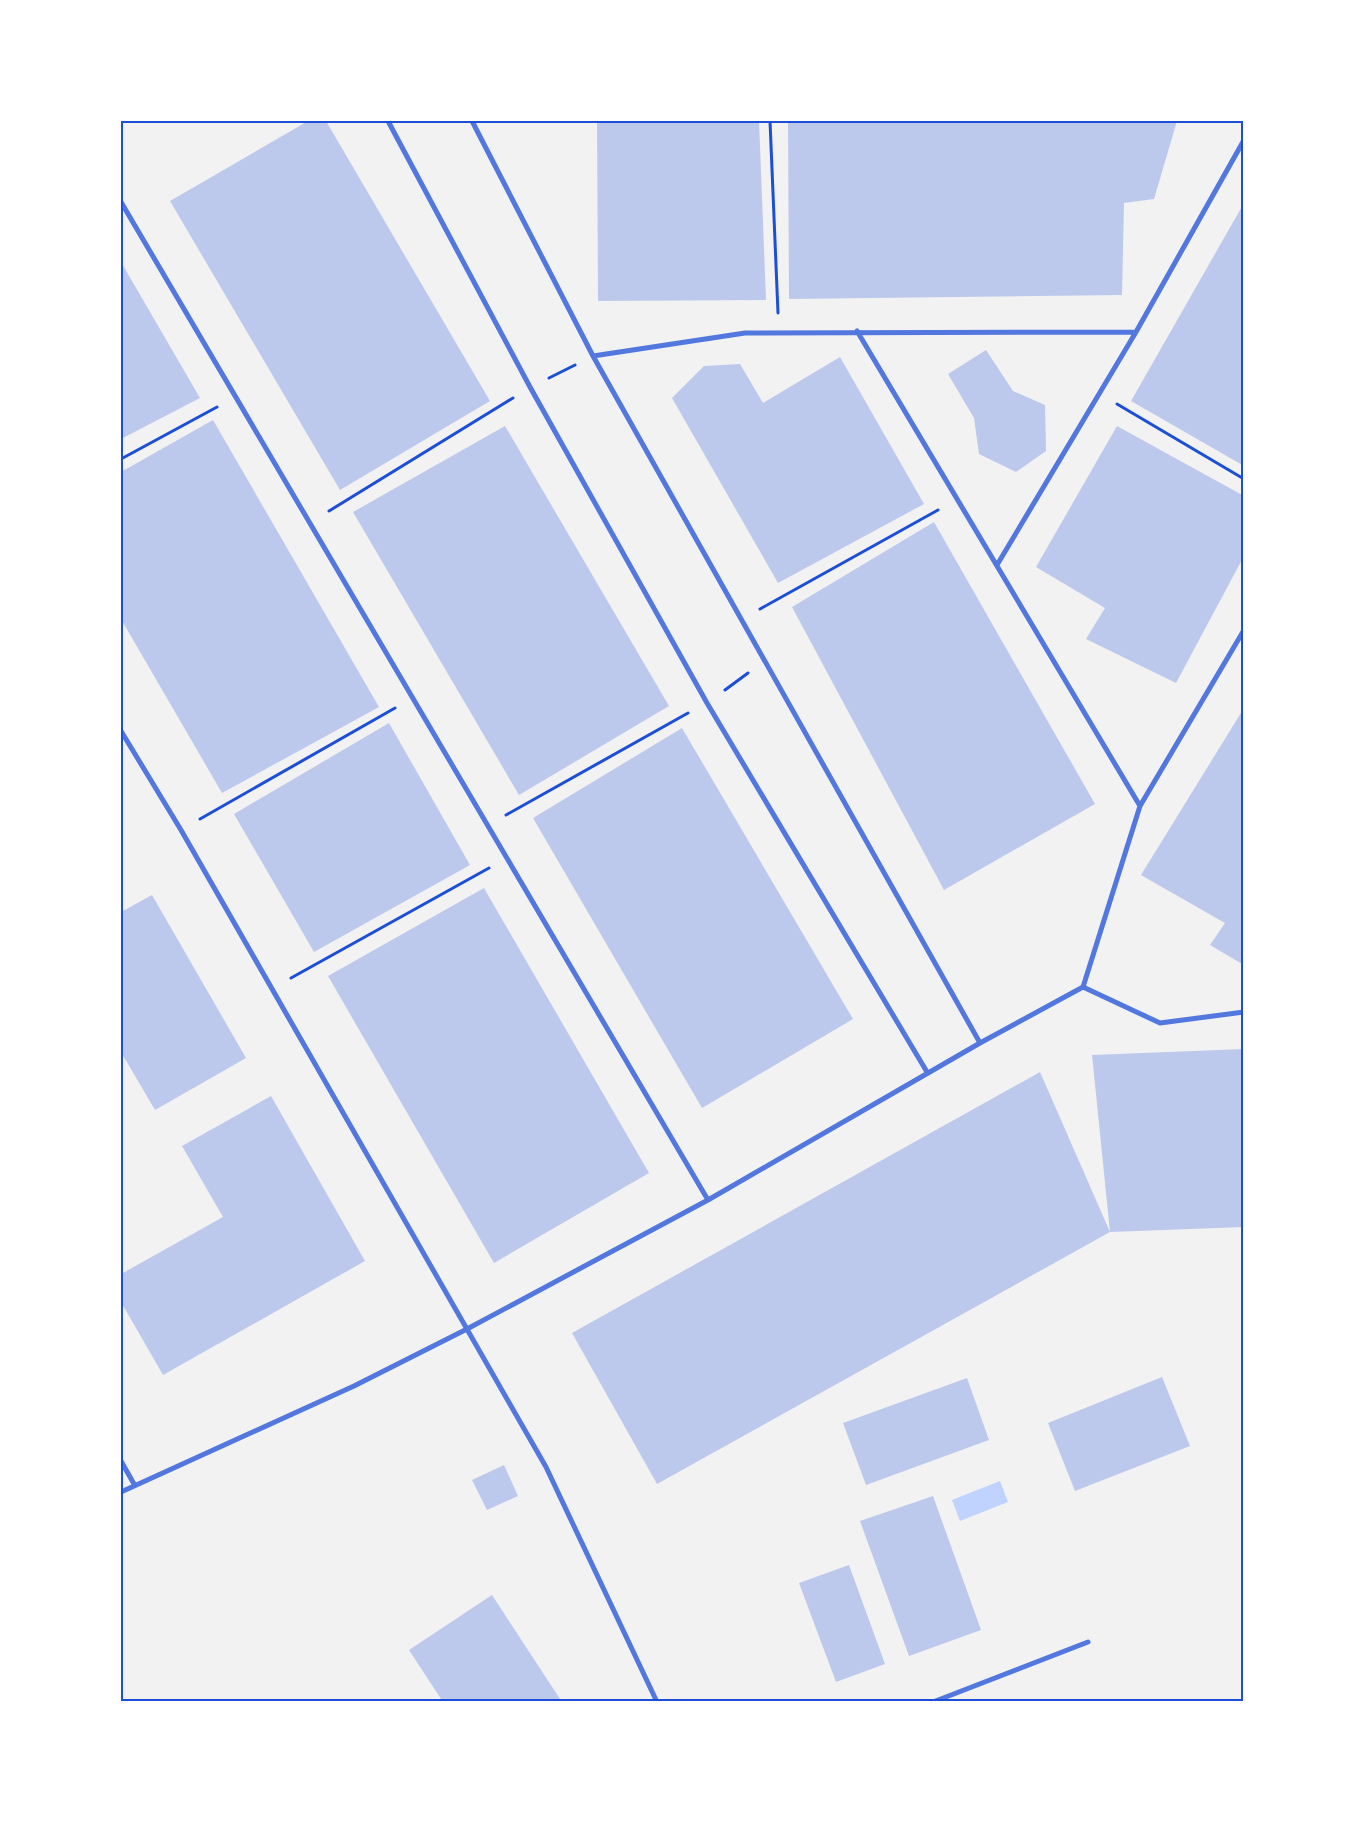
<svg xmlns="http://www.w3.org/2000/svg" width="1365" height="1823" font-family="Quicksand,sans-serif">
<rect width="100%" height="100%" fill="#f2f2f2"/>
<!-- water -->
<path fill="#bfd3fe" d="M1000 1481 1008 1502 960 1521 952 1500Z"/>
<!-- building -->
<path fill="#bdc9ec" d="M308 121H326L490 401 340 490 170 201Z
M597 121H759L766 300 598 301Z
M788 121H1177L1154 199 1124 203 1122 295 789 299Z
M1244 203V466L1131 401Z
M121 262 200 398 121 439Z
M986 350 1013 391 1045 405 1046 451 1016 472 979 454 974 418 948 374Z
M840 357 924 504 778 583 672 398 704 366 740 364 763 403Z
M213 420 379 707 222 793 121 619V472Z
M505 426 669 706 519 795 353 512Z
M1117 426 1244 496V556L1176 683 1086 639 1105 608 1036 567Z
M934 522 1095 804 944 890 792 607Z
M1244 708V965L1210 945 1225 923 1141 875Z
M389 723 470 865 314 952 234 814Z
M682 728 853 1019 702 1108 533 818Z
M484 888 649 1173 494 1263 328 976Z
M152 895 246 1058 155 1110 121 1052V912Z
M1244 1049V1227L1110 1232 1092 1055Z
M1040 1072 1110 1232 657 1484 572 1333Z
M271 1096 365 1261 163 1375 121 1302V1274L223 1217 182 1146Z
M1162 1377 1190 1446 1075 1491 1048 1423Z
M967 1378 989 1440 866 1485 843 1423Z
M504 1465 518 1496 487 1510 472 1480Z
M933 1496 981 1630 909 1656 860 1521Z
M849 1565 885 1664 836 1682 799 1583Z
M492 1595 562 1702H443L409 1650Z"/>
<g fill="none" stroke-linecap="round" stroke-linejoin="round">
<!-- path -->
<path stroke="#1d4ed8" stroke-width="3" d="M770 121 778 313
M549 378 575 365
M1117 404 1244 479
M121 459 217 407
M329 511 513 398
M760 609 938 510
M725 690 748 673
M506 815 688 713
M200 819 395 708
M291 978 489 868"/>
<!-- minor -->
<path stroke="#5277de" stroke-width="5" d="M388 121 530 387 707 703 927 1072
M472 121 593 356 980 1043
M121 202 708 1200
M857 331 1140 806
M593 356 745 333 1136 332
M997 565 1136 332 1244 140
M121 731 181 830 546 1467 657 1702
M1083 987 1140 806 1244 630
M121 1461 134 1484
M121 1492 354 1386 467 1329 708 1200 980 1043 1083 987 1160 1023 1244 1012
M933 1702 1088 1642"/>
</g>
<!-- border -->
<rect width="1365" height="1823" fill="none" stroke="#ffffff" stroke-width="245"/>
<rect x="122" y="122" width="1120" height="1578" fill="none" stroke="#1d4ed8" stroke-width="2"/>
</svg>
